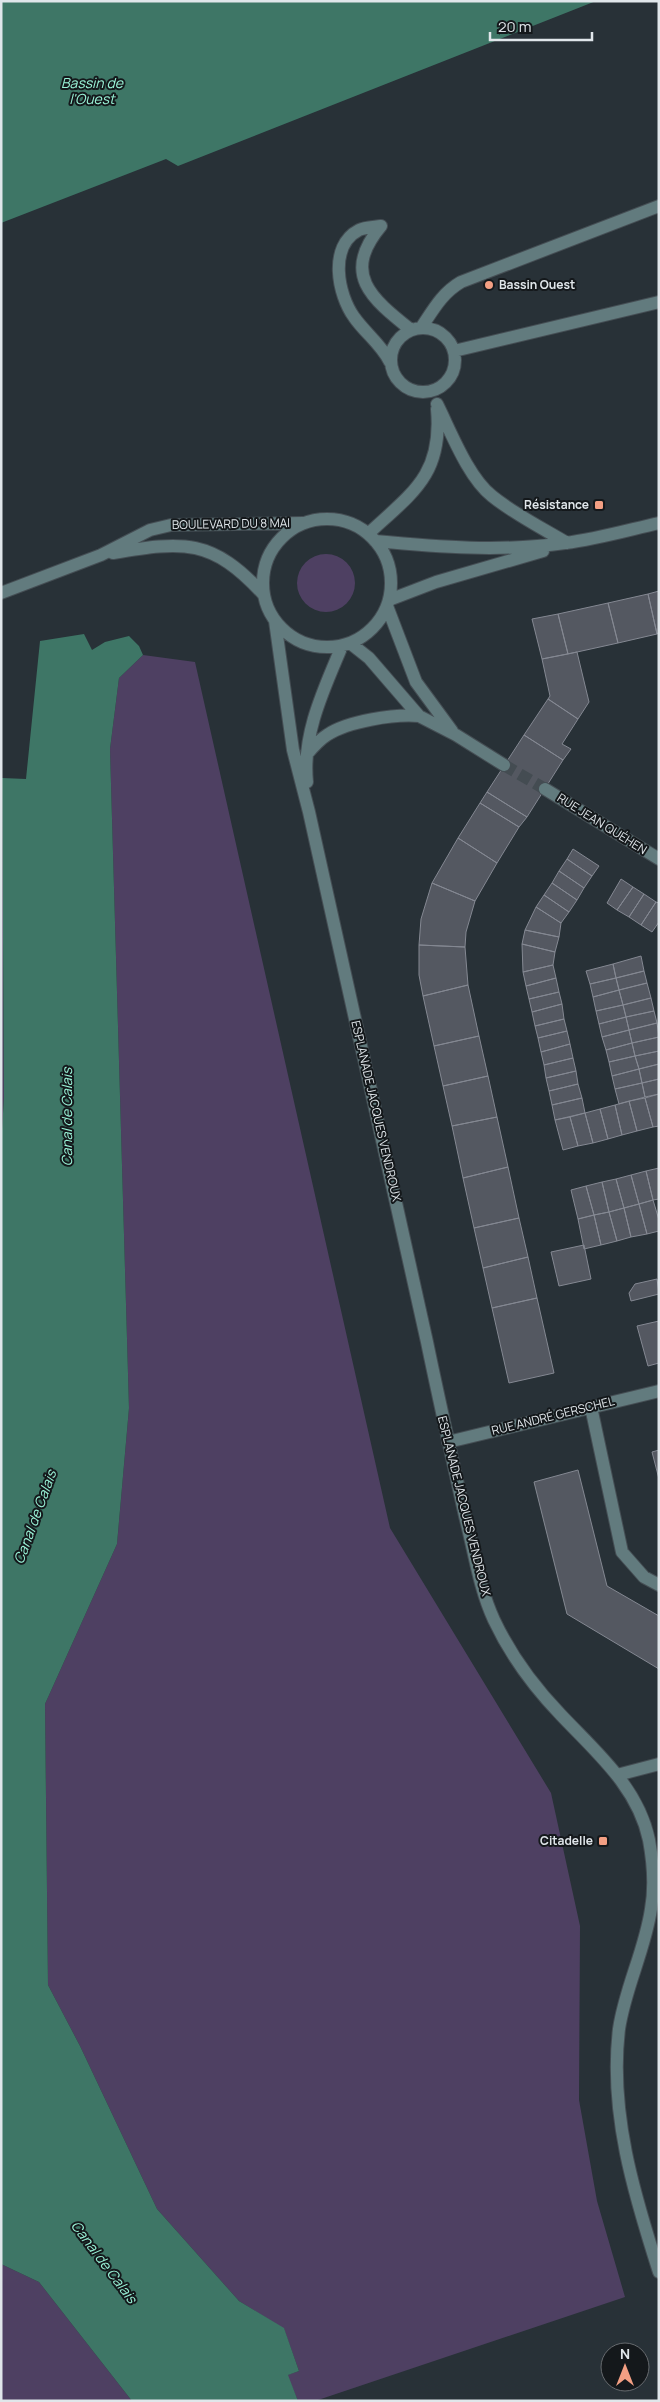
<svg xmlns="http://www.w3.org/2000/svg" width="660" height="2402" font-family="Manrope,sans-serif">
<rect width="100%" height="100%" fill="#283137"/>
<!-- green -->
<path fill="#4e4062" d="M297 583a29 29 0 1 1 58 0a29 29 0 1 1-58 0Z
M143 655 195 662 390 1528 551 1793 580 1926 579 2100 597 2201 625 2297 315 2401H298L287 2375 299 2371 284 2329 239 2301 157 2209 80 2046 48 1985 45 1704 117 1544 129 1408 110 749 119 678Z
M2 778 4 1097 1 1146V779Z
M1 2264 39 2282 132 2401H1Z"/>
<!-- water -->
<path fill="#3e7666" d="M1 1H596L178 166 166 159 1 223Z
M84 634 92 650 105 642 129 636 139 646 143 655 119 678 110 749 129 1408 117 1544 45 1704 48 1985 80 2046 157 2209 239 2301 284 2328 299 2371 288 2375 298 2401H132L39 2282 1 2264V1146L4 1097 2 778 26 779 40 641Z"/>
<!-- building -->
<path fill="#545861" stroke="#848892" d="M659 591V633L657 634 648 594Z
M648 594 657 634 618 643 608 603Z
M608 603 618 643 568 654 558 614Z
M558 614 568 654 542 659 532 619Z
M577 652 589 702 578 719 548 699 550 696 542 659Z
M548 699 578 719 562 744 571 749 563 760 524 735Z
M524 735 563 760 527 817 487 792Z
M487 792 527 817 519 827 480 803Z
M480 803 519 827 497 863 458 838Z
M458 838 497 863 475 901 432 883Z
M573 849 599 866 592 876 567 859Z
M567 859 592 876 584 888 559 871Z
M559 871 584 888 577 900 552 883Z
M621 879 633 887 617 910 607 903Z
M432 883 475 901 466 932 465 947 419 945 421 919Z
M552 883 577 900 569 912 544 895Z
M633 887 644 894 629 917 617 910Z
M644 894 656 902 641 925 629 917Z
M544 895 569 912 561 923 536 907Z
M656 902 659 903V922L652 932 641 925Z
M536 907 561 923 559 937 525 930Z
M525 930 559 937 555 952 522 944Z
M522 944 555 952 553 965 523 972Z
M419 945 465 947 468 985 423 996 419 975Z
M641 956 644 971 616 978 613 964Z
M613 964 616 978 590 984 586 971Z
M553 965 556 978 526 986 523 972Z
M644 971 647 983 619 990 616 978Z
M556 978 559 992 529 999 526 986Z
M616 978 619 990 593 997 590 984Z
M647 983 651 998 623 1005 619 990Z
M468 985 479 1036 434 1046 423 996Z
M619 990 623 1005 596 1011 593 997Z
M559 992 562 1004 532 1012 529 999Z
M651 998 654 1011 626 1017 623 1005Z
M562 1004 564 1019 535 1026 532 1012Z
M623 1005 626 1017 599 1024 596 1011Z
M654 1011 657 1023 629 1030 626 1017Z
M626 1017 629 1030 602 1037 599 1024Z
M564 1019 567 1031 538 1038 535 1026Z
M657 1023 659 1037 632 1043 629 1030Z
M629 1030 632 1043 606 1050 602 1037Z
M567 1031 570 1044 541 1052 538 1038Z
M479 1036 488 1076 443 1086 434 1046Z
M659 1037V1051L635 1056 632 1043Z
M632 1043 635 1056 609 1062 606 1050Z
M570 1044 573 1058 544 1065 541 1052Z
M659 1051V1064L639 1069 635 1056Z
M635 1056 639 1069 612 1076 609 1062Z
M573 1058 576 1071 546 1078 544 1065Z
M659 1064V1079L642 1083 639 1069Z
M639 1069 642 1083 615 1089 612 1076Z
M576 1071 578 1084 549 1091 546 1078Z
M488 1076 497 1117 452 1126 443 1086Z
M659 1079V1094L645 1097 642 1083Z
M642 1083 645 1097 619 1104 615 1089Z
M578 1084 582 1098 552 1105 549 1091Z
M659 1094V1126L653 1127 645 1098Z
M582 1098 585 1113 555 1120 552 1105Z
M645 1098 653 1127 637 1131 629 1101Z
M629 1101 637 1131 622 1135 615 1105Z
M615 1105 622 1135 608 1139 600 1109Z
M600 1109 608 1139 593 1143 585 1113Z
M585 1113 593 1143 578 1146 570 1117Z
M497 1117 508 1167 463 1178 452 1126Z
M570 1117 578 1146 563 1150 555 1120Z
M508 1167 519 1218 474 1228 463 1178Z
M659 1168V1199L653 1200 646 1171Z
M646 1171 653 1200 639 1204 631 1175Z
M631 1175 639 1204 624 1208 616 1179Z
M616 1179 624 1208 609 1212 602 1182Z
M602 1182 609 1212 594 1215 586 1186Z
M586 1186 594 1215 578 1219 571 1190Z
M653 1200 659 1220V1231L647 1234 639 1204Z
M639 1204 647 1234 631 1237 624 1208Z
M624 1208 631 1237 617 1241 609 1212Z
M609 1212 617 1241 601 1245 594 1215Z
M594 1215 601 1245 584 1249 578 1219Z
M519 1218 528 1257 483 1268 474 1228Z
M584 1245 591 1279 559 1286 551 1252Z
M528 1257 537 1298 492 1308 483 1268Z
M657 1279 659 1294 631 1301 629 1293 635 1284Z
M537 1298 554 1373 509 1383 492 1308Z
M659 1321V1363L648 1366 637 1326Z
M659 1450V1479L652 1452Z
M578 1470 607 1586 659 1616V1669L567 1614 534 1482Z"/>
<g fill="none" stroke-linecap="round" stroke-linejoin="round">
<!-- minor-tunnel -->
<path stroke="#444c52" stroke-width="12" stroke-dasharray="12 6" stroke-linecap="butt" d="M504 765 545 789"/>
<!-- minor casing -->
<g stroke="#454e54" stroke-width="14">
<path id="minor" d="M381 226C375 227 365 227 359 230 328 246 338 295 354 317 365 333 381 344 390 362
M381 226C341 274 371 298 411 330
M421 328C433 310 442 293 461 282L659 206
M391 360a32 32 0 1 1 64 0a32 32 0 1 1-64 0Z
M454 351 659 302
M437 404C451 432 468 477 492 496 514 514 542 528 567 543
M263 583a64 64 0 1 1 128 0a64 64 0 1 1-128 0Z
M368 534C412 493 443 475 437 409
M375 541C438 547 502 552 565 543 597 539 628 530 659 523
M113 553C184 541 212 538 264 595
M1 593 101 555 150 530 171 525 303 523
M389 600 436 582 543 551
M387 606 416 682 452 731
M275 621 293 750 309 812C348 989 388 1165 427 1342 439 1400 452 1458 465 1516 474 1550 479 1588 494 1620 510 1654 535 1688 561 1715 596 1752 638 1787 649 1840 653 1862 655 1887 651 1909 645 1950 625 1988 619 2029 609 2112 634 2194 659 2272
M350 643 369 658 419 716 456 735 504 765
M307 754C313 747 319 740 327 735 348 721 394 714 419 716
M307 782C302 734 324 689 342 646
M545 789 659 859
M591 1407 622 1552 644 1577 659 1585
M448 1442 659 1391
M617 1775 659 1764"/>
</g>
<!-- minor -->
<use href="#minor" stroke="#627b7e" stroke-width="12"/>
</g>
<!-- markers -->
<g fill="#f39f83" stroke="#14181b" stroke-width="2">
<circle cx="489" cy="285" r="5"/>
<rect x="594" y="500" width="10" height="10" rx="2.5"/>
<rect x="598" y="1836" width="10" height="10" rx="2.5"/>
</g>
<g text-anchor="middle" stroke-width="4" stroke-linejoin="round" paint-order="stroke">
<!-- poi labels -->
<g font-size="12" font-weight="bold" fill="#e0e6ea" stroke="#14181b" text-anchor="end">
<text x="499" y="289" text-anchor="start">Bassin Ouest</text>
<text x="589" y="509">Résistance</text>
<text x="593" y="1845">Citadelle</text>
</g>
<!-- street labels -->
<g font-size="12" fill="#e0e6ea" stroke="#14181b">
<text transform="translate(231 524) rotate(-1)" y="4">BOULEVARD DU 8 MAI</text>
<text transform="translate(602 824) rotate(32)" y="4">RUE JEAN QUÉHEN</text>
<text transform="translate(376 1111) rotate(77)" y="4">ESPLANADE JACQUES VENDROUX</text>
<text transform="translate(553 1416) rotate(-14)" y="4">RUE ANDRÉ GERSCHEL</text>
<text transform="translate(464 1506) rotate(76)" y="4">ESPLANADE JACQUES VENDROUX</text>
</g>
<!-- water labels -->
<g font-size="14" font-style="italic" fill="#9af4d8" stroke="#14181b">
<text x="92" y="88">Bassin de<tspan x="92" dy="16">l'Ouest</tspan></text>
<text transform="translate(67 1117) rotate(-90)" y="5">Canal de Calais</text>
<text transform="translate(35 1517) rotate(-70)" y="5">Canal de Calais</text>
<text transform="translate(104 2262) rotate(53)" y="5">Canal de Calais</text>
</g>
</g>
<!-- border -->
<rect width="660" height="2402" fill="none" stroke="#e0e6ea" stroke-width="5"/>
<!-- north arrow -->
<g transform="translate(625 2367)"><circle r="24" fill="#14181b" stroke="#666a6e"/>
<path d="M0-4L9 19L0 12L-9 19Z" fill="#f39f83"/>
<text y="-8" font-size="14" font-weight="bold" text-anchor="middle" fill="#e0e6ea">N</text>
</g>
<!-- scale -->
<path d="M490 32v8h102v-8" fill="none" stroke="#e0e6ea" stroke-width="2.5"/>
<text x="498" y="32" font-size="15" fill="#e0e6ea" stroke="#14181b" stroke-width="4" paint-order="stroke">20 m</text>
</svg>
